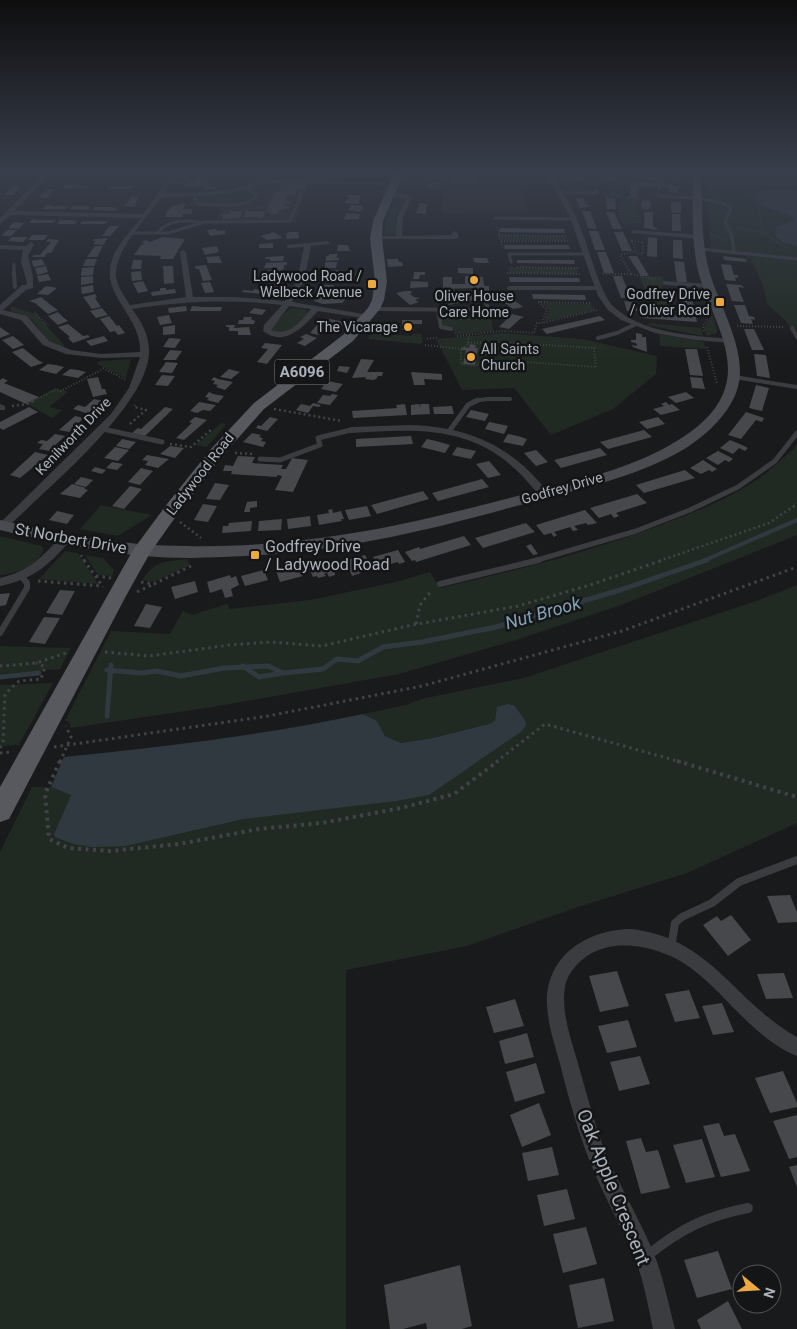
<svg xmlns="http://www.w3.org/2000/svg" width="797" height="1329" font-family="Roboto,sans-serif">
<rect width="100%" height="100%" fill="#191a1c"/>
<!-- built -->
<path fill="#252629" d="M407 171H540L553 187 523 188 529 212 442 213V191L403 189 401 184Z
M267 183H310L295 223 215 224 221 207 190 206 191 197 244 190Z"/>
<!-- green -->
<path fill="#212a22" d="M576 171 574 176H567L566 178 579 184 577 181H583L584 179 576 178 578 171 607 172V176H599L598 178 604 179 603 186H582L583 191 563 188 552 173Z
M633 171H639V175L666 179V177L681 178 682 175H688L687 183 648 180 632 176Z
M609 172 623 175 621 198H605V195H612V189H605V182L616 181V178L608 177Z
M706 173 736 176 797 174V330L791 329 785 320 767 304 764 288 751 259H748L747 256 711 253Z
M58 174 161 176V177L157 180 54 177Z
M246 190 253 195C247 204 206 205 198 199V197Z
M399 196 405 198 396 216V234L384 235C385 221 389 210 395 197Z
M623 198 635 199 634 209 638 214 639 224 625 223 621 215Z
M501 236H566L567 241 502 240Z
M508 267 577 268 578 274 509 273Z
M662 276 666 284 661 286 670 309 652 307 640 277Z
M700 287 703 289 717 330V333L707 336 704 328 710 318Z
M542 303 590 304 596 310 544 321 549 310Z
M11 306 37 315 65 346 62 347 48 340 31 319 11 311Z
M292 308 304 309 308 313C296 327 294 334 273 332L271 328 287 311Z
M441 314 491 316 493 331 454 335V328L443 326Z
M649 323 701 328 703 336 647 325Z
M371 333 412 336 413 334H421L423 342 420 344 368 339Z
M503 333 583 339 657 356 656 374 613 409 551 435 514 388 462 390 436 339Z
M659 334 704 342 706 349 660 346Z
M131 359 126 378 97 364 99 361Z
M56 388 68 392 49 407 62 410 52 418 27 404Z
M221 423 226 424 207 447 196 445Z
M797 444V535L624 604 516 640 399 674 213 707 71 728 69 722 65 721 111 631 170 634 183 611 192 615 227 604 230 609 310 600 396 582 430 572 440 588C516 571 592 551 666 523 707 507 749 491 781 460 787 455 793 450 797 444Z
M101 505 152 515 118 536 80 529Z
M0 536 41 546 44 549C38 565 16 574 0 575Z
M65 551 78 553 98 584 39 579Z
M85 555 103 558 114 570 112 576 98 575Z
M187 559 190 565 154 582 142 580C157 560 163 562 187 559Z
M797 585V823L687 873 575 908 467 946 346 970V1329H0V852L32 787H51L71 795 54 834 55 837 126 846 244 819 525 720 514 705 508 704 496 714V721L489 724 433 738 401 743 385 736 377 721 363 714 406 705 421 699 524 678 756 601Z
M0 646 71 648 60 669 0 674Z
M53 683 19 745 0 746V685Z"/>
<!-- water -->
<path fill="#30393f" d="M785 189 797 191V246L782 242 775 235 777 226 794 221 793 217 760 205 755 194 765 190Z
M508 704 514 705 525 720 526 725 522 731 429 795 396 801 244 819 126 846 92 847 74 844 55 837 54 834 71 795 51 787 64 757C164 747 264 735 363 714L377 721 385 736 401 743 433 738 489 724 495 721 497 707Z"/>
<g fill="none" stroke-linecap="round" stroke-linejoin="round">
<!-- stream-far1 -->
<path stroke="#30393f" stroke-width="4" d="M703 561 797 520"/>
<!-- stream -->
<path stroke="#30393f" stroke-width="5" d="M243 666 259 677 283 673
M107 670 141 673 157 671 181 676 224 668 268 666 283 673 323 669 337 659 358 661 383 647 422 642 496 627 620 590 707 560
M0 677 39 673
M107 716 111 665"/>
</g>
<!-- building -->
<path fill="#46484c" d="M450 171H471L472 175H469L470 178H475L477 184 455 183 454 176H452Z
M640 171 670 174V171L680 172 681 178 639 173Z
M423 172H444L447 179 425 180Z
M201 175 208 176 206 179 210 180 207 184H211L210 187H217L216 189H202L204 186H185L191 180 194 181 197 176Z
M599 175 616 178 615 181H604V179L599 178Z
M567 176 574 177 584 178 583 181 571 182 572 179H566Z
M440 182 442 188H429L427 183Z
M629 182 660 183 680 186V189H678V193L669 192V188L660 187 661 190H658V187L639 186 637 198H629L631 185 628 184Z
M282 183H307L305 189H299L293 195 288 194 286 201H291L290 203H285L284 206H289V208L278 211 277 214H270L271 211H267L274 192H278Z
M65 185H71L87 186 85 188H62Z
M112 186H135L132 189H109Z
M12 187H20L13 195H4Z
M48 189H55L47 198H38Z
M348 195H360L359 204 344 203 349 197H347Z
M132 197H139L134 207 124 206Z
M575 198H583L586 204 590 206 580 208Z
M606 198H615L616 209H607Z
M641 205a5 5 0 1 1 10 0a5 5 0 1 1-10 0Z
M671 202H681V213L671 212Z
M419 203 428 204 426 206V214L416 213 417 211 422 210H417Z
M181 204H186L183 209H193L191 214H183L182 217H165L167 211 172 206Z
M47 205H52L51 206H69L66 209H42Z
M351 205 363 206V208L360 212 348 210Z
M73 206H90L88 210 70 209Z
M94 207H111L118 208 115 211 92 210Z
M230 211H242L240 218 222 219 223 216H220L221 214H230Z
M246 211H259L265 212 263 218H258L259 217H243Z
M582 211H590L597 229 588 228Z
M606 212H614L622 229H613Z
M644 212H653V227L657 228V230L644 228Z
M346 213 360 214 359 219 341 220 344 219Z
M672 214H680L681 231H672Z
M32 219 39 220H56L53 223H29Z
M60 220H69L78 221 75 224H57Z
M82 221H108L105 224H80Z
M14 222 24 223 19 229 8 228Z
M110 226H119L110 236H102Z
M500 228 564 229 565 233 499 232Z
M216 229 217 231 225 230 226 234 210 236 207 230Z
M7 230H17L11 236H1Z
M589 231H598L605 250H595Z
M274 232 283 238 267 240 261 236Z
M289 232H298L299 238 287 239 286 234Z
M614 232H623L632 251H622Z
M32 235H48L44 240H28Z
M12 237H28L23 242 8 241Z
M163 237 185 239 173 259H160L161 256 134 255 141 245 145 244 141 242 146 240 150 242Z
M648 237 657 238V257L647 256Z
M108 238 103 245 93 244 96 241H92L94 239Z
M48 239 59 240 51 253H47L44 257H32L34 255H40L51 242H46Z
M673 240H682L683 259 673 258Z
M273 243V248H259V244Z
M338 245H348L350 251H337Z
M504 245H569L570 249H505Z
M95 246H103L97 257H87Z
M217 246 219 252 205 255 202 248Z
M597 252H606L614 273H604Z
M329 254H338L336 258H339V260L326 261V256H329Z
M219 256 222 263H208L206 257Z
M284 256 283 261H270V259H265L266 257Z
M628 256H637L649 276H641Z
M723 256 746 259 747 262 724 260Z
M473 258H487L489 263H478L474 262Z
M42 259 45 265 34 267 31 261Z
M86 259H97L94 266H83Z
M387 259H398V261L403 263V266L388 267Z
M133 260H142L141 269H131Z
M517 260H574L575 264 517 263Z
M674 261 684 262 687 282H677Z
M287 262V265H284L283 274 270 275 268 270H271L272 268H264L266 263Z
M325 262H337L336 268H325Z
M721 264 731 265 734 275H738V278L735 277 736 281 725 280Z
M206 265 212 280 203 281 199 269H196L195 266Z
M46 266 48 272 37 275 35 268Z
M163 266H173L174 283 164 284Z
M94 267 93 275 81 276 82 268Z
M458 268H473V274L458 273Z
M341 270 344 271V275H324V271Z
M141 271 142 280 132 281 131 272Z
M414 272H425V275H420L419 279H413Z
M48 274 51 280 39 282 37 276Z
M267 275 279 276 278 278H282L280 282H268L270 278 265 277Z
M93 276V283L81 285V277Z
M465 276 483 277 484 286H489V291L473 290V288L443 289V277H452V284H465Z
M613 276H622L631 298H621Z
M325 277H334L332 283H322Z
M509 277 579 278 580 282H510Z
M143 281 148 291 138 293 133 283Z
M411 281 428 282V287L410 288Z
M210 282 214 292 205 293 201 283Z
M270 283 280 284 275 290 267 289Z
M726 284 742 285 744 288 738 287 744 302 732 301Z
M93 285 94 292 82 294 81 287Z
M321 285H334L331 292 318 291Z
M46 286 57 288 48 295 37 294Z
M678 286 688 287 695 310 684 309Z
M160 288H166V290L175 289 176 293 152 296 151 292 160 291Z
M254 289 261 290 275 291 273 295 242 292 244 290 253 291Z
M405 291H411L412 292 410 294 414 297 420 298 415 300 419 302 410 305 396 293Z
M95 294 97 297 95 298 101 307 92 309 83 297Z
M319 294 327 295 324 298 333 299H338L340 296 348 297 342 303 323 304 314 301Z
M473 294 478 299 449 305 442 298Z
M511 294 514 296 510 297 523 307 513 309 497 297Z
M532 294 585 295 586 300 533 299Z
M41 297 52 306 58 310 48 314 35 303 29 301Z
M624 301 635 302 638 311H627Z
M734 305H745L749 316 754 317 755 320 751 319 753 324 741 323Z
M186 306 187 311 169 313 168 308Z
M192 306 202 307H222L221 311H190Z
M102 308 108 315 96 318 90 311Z
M254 308 266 310 262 315 249 313Z
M58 312 63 317 68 321 58 325 48 316Z
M641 313 696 317 697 322 642 318Z
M512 314 524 317 520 319 509 329 499 327Z
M169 315 172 323 160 325 157 317Z
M109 316 117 326 119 325 125 333 118 335 115 331 110 332 100 319Z
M600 316 605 320 547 334 542 329Z
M244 317H252L251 319 255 321 254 324H238L239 320H243Z
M325 318 345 322 340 327 321 323Z
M402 320H422V324H413L414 330H402Z
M68 324 83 336 88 335 90 337 73 343 68 338 70 337 58 327Z
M175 325V334L163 335V327Z
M226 325H235L234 328 249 327 251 335H238V331H229V327H226Z
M317 325 327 327 319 335 310 333Z
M0 327 4 330 10 334 0 338Z
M744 329H754L764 350H752Z
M636 333 642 334V337H646L647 352 633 347 632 345 637 346 636 343 631 342V340H636Z
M306 334 317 338 305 346 297 343 304 339 300 337Z
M13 336 18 340 24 345 13 349 2 340Z
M104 336 108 341 91 346 86 341Z
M169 338 181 339 175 348 163 347Z
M265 343 282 345 267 364 257 362 268 349 261 348Z
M470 344 476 345 475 348H478L475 365 463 364 466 350H462L463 347 469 348Z
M23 348 38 360 43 363 31 367 12 352Z
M685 349H697L703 376 690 375Z
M170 350 182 351 176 360H163Z
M754 354 766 355 770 378 757 376Z
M361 359 374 360 367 372H383L382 376H378L376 379 373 380 365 379 366 377 352 378Z
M166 362 178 363 172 373 159 372Z
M48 364 56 365 64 367 56 374 39 370Z
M339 366 350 367 347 373 337 371Z
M70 369 78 370 86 372 78 378 62 375Z
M229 369 240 372 231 379 220 377Z
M411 372 442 374V380L424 379 425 385H414Z
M162 375 175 376 168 386 155 385Z
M98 377 102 389H105L107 394 93 397 87 379Z
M214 377 218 379 233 382 225 390 216 387 218 385 213 384 215 381 211 380Z
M690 377 702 378 705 389 692 388Z
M3 378 8 381 4 383 39 397 26 404 0 392V380Z
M327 381 343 384 336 392 321 389Z
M756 385 769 388 762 411 749 408Z
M209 392 213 394 224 396 218 403 207 400 209 398 205 397Z
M686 392 694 398 676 403 668 397Z
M332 394 338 395 330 405 317 403 323 395 330 396Z
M94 399 104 401 89 414 73 409 78 405 85 407Z
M199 402 216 405 210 411 203 410 197 413 190 411Z
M666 402 669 405 672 404 680 410 661 415 653 409 664 406 661 404Z
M313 403 321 405 319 407 313 406 308 413 296 410 301 404 310 406Z
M405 404 407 415 353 418 352 411 397 408 396 405Z
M419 404 421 408 420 404H429L430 414 411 415V405Z
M452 406 454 414H434L433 407Z
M29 407 38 412 3 430 0 428V422Z
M165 407 173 409 145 436 132 433 138 428 141 429Z
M471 410 489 414 485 421 466 417Z
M746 412 764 418 762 422 756 420 741 439 728 435Z
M75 416 84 418 69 432 59 430Z
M195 417 207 420 184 440 176 438 192 423 189 422Z
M270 417 278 419 267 431 256 428 258 425 261 426Z
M658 417 665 424 647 429 639 422Z
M489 422 499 424 508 426 504 434 485 429Z
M644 430 652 437 608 449 600 442Z
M252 433 261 435 259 437 263 438 261 441 266 442 263 447 243 442Z
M55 434 65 436 49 451 39 449 43 444 37 443 41 440 47 441Z
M508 434 518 436 527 439 523 446 503 442Z
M411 436 413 444 356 447V439Z
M122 439 136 442 129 449 116 446Z
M427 439 436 441 450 445 445 453 421 447Z
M730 440 742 445 748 448 745 451 739 448 733 454 720 448Z
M170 446 184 448 175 458 160 454Z
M115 447 129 450 118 461 104 458Z
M457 447 466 449 476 451 471 459 452 455Z
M600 448 607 455 561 468 554 460Z
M536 450 548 462 536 466 524 453Z
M718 451 730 457 733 459 729 462 725 460 718 465 706 458Z
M35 452 48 455 20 478 10 475Z
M147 455 169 459 158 468 145 465 148 461 142 460Z
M238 456 255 457 252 463 283 465 281 469H286L292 458 308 460 293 492 275 490 282 476 277 475V477L231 474 232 471H223L225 465 233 466Z
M703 460 714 467 717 469 712 472 709 470 701 474 690 468Z
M489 461 501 475 488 478 476 464Z
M112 462 123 464 117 470 106 468Z
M95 467 106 470 102 474 91 471Z
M141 468 153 471 140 485 128 482Z
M685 470 695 478 644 493 636 485Z
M81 477 93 480 86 487 74 484Z
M482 479 489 487 438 501 432 493Z
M215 483 229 485 220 500 206 499Z
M72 484 86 488 84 489 88 490 80 498 60 494Z
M130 486 142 489 124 509 112 506Z
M423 491 429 499 377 514 371 505Z
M637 494 647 503 616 513 619 516 614 518 611 514 599 518 590 508Z
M257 501V507L250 508V512H244L247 502Z
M203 504 217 506 208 522 194 520Z
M367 506 371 516 349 520 345 510Z
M332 509 333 513 341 511 344 519H341L342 521 319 525 317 515 329 513 328 510Z
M585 510 597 523 588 525 586 523 574 526 578 530 573 531 570 527 554 532 557 535 554 537 551 533 544 535 536 525Z
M57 511 74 515 67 524 49 520Z
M310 516 311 526 288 529 287 519Z
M282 519 281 530 258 531 259 521Z
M252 521 251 531 222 533 223 526H228L229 523Z
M526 523 535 532 483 548 475 538Z
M464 536 471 545 416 562 415 560 412 561 405 552 419 547 420 549Z
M531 544 538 554 533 555 526 546Z
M398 550 405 562 399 564 398 562 379 567 373 557Z
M365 555 371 565 358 568 361 573 352 576 350 571 346 572 340 562Z
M330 560 335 571V575L329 577 327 573 324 574 326 576 318 578 317 576 313 577 308 566Z
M298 565 303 576 280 582 276 571Z
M264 570 268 580 245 586 241 576Z
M230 575 231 578 236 576 239 585 231 589 233 596 225 598 222 589 210 593 207 582Z
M195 581 198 592 175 599 171 587Z
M60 590 75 591 62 615 46 613Z
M10 593 6 605 0 606V594Z
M146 604 162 607 150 628 134 626Z
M44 617 60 618 45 644 29 642Z
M790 895 797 912V922L778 923 767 896Z
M731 915 751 940 728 956 703 925 717 916 721 921Z
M617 971 629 1006 600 1012 589 976Z
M784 973 793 998 766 999 757 974Z
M689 990 700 1018 675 1022 665 994Z
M515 999 524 1026 494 1033 486 1007Z
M722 1003 734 1032 713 1035 702 1006Z
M628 1020 637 1047 607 1053 598 1026Z
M527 1033 534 1057 505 1064 499 1041Z
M640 1056 650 1084 619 1091 610 1062Z
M536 1063 545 1093 515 1102 506 1072Z
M783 1071 797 1103V1107L770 1113 755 1078Z
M539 1103 551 1135 522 1147 510 1115Z
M797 1115V1157L789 1159 773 1121Z
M719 1123 724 1136 735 1134 750 1171 721 1177 703 1126Z
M641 1138 646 1152 658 1150 670 1188 641 1194 626 1141Z
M702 1139 715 1177 686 1183 673 1145Z
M552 1147 559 1175 528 1181 522 1153Z
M797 1165V1187L789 1167Z
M567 1189 575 1219 544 1226 537 1195Z
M586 1227 597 1264 563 1273 553 1234Z
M718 1251 732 1289 697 1298 684 1260Z
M460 1265 472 1326 462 1329H427L426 1323 403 1329H390L384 1285Z
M604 1278 614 1321 578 1328 569 1285Z
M728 1301 742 1329H701L697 1320Z"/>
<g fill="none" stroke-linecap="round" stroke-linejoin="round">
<!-- path-far3 -->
<path stroke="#414347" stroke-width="2" stroke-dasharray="1 2" stroke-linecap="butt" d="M607 171 647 180 687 183
M558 172 566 171
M708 173 764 175
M783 174H797
M624 175 620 215 624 224H628
M632 175 673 181
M607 177 608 171
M575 178 577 171
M623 184 631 185
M708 185 732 187 797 184
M604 187V181H610
M753 187 748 192C770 214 747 230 788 248
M605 189H611L612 195
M604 194 636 199 635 209 639 214 640 223
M79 197 92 182
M636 199H648
M257 207H270
M268 213 277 189
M497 227 503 250
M739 228 764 233
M710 234 725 240
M499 235 568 236
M501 241H570
M632 241 643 242V254H637Z
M517 267 578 268
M507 273 580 274
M603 274H631L620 255 636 251
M631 274 657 280
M590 303 539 302 547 310 542 323 597 310
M35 313 48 326
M737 326 783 327
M704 331 703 326 708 319
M457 336 503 331 534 333 537 323H542
M427 339 438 337
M468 343 499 342 594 348 596 367 483 359 476 366 461 364V348L467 345 469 336
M425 345 462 349
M707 347 717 384
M103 368 126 380
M33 401 54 390 61 391 103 369"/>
<!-- path-far2 -->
<path stroke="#414347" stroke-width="2.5" stroke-dasharray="2 3" stroke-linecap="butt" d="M12 406 27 404 35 400
M274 409 342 421
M130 424 146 410 134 407 135 405
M170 444 191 447 212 429
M235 453 253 454
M180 522 201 538
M81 555 85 561
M659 561 769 523 797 504"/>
<!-- path-far1 -->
<path stroke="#414347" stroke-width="3" stroke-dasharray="2.5 4" stroke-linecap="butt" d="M84 560 103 587
M96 576 111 578
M38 581 102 586
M141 582 154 584 191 566
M137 592 154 584
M416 624 420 605 432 590
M105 652 149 656 230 645 271 642 322 646 412 625 518 606 590 585 663 560
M0 666 36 663 66 653
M54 747 268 716 422 686 622 631 797 567
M0 748 3 742 5 694 19 681 41 679 45 667 36 663
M0 753 11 752
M60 762 71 737 66 726
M496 762 545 724 681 762"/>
<!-- path -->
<path stroke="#414347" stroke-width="4" stroke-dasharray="3 4.5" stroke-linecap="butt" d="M60 761 45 794 49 839 68 848 110 851 179 844 259 829 322 823 401 808 454 794 498 761
M677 761 797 797"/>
<!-- lane-far5 -->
<path stroke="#3b3c40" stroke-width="3" d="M267 181 385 184
M168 183H180L188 179 184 176H173
M658 192V196C673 197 722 197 731 209L725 222 732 236 734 252
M562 193H597L596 190
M195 194V201L201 204C217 204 247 210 257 195L245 187
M495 218 574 219
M133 233H168L205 222 290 221 302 192
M157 233C168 220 183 220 199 222
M701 249 797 259
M511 262 509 254H586
M14 264V274"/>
<!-- lane-far4 -->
<path stroke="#3b3c40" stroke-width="4" d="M14 272 15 287
M665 283 708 286
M509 288H599
M485 297 488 310
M438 310 441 327 451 329
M792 328 797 337
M598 338 617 333 636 324
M734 377 797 387
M474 401 487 399H510"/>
<!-- lane-far3 -->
<path stroke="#3b3c40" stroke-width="5" d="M103 429 162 442
M450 430 468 405 478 400
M260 459 280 460 320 445 318 438 351 430
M534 561 636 531 690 510 738 487 775 461 797 433"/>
<!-- lane-far2 -->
<path stroke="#3b3c40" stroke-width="6" d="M440 584 539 560
M0 633 27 588V583L22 577"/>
<!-- lane-far1 -->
<path stroke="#3b3c40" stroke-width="8" d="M671 948 675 923 682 917 712 903 739 882 797 860"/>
<!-- lane -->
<path stroke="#3b3c40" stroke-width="10" d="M647 1256C680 1229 706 1216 748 1208"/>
<!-- street -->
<path fill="#3b3c40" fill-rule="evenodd" d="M0 171 172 173 179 171 164 193C189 193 215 193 239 187 255 184 273 171 287 171 252 196 204 197 162 197 148 216 113 252 116 277 118 287 124 296 130 305L186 297 180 252 183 250 186 252 193 297H235L285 301 297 281 304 247 289 248 287 247V245L327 241 330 243 329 244 311 246 304 281 292 302 369 315 373 317 369 319 318 311C304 326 285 348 263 331L264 325 282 305C231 299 183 301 132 309 142 322 150 337 149 354 145 409 46 489 7 528L0 529V523L111 414 129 388 140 357 101 358 66 354 43 345 21 320 0 314V305L22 285H26L27 282 21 262 23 250 0 249V245L26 246 31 242 34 244 28 256 33 277V288L26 290 3 310 27 316 49 341 71 350 101 354 140 352C142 317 102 296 111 263 115 246 131 231 141 218L11 215 0 224V218L45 174ZM51 174 170 177 143 214 14 211ZM289 306 311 309C300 322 289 337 271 330Z
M544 171H549C563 190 574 210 582 232 590 251 600 295 615 308 645 334 691 335 728 339L732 341 731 343 695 340 655 333 621 320 608 310 598 296 569 215Z
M770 171H775L776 172 773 174Z
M389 192 405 194 412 198 403 217 402 236 452 235V233L455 231 457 232 459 237 456 239H374L373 238 376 236H396L397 217 406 199 387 195Z
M634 230 700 235 703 237 700 239 632 233 631 232Z
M371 307 488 308 492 310 488 312 374 311H371Z
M0 404 5 406V410H0Z
M410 425C469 427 513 446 549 494L544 497 540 496C528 482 515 467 499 456 455 425 403 430 351 433L346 430 351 427Z
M65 535 70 539 69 542C47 567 33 579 0 586V578C27 572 43 557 61 536Z
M632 929C712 939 734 1002 797 1037V1056C741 1033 714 969 660 952 638 944 611 942 590 954 579 961 568 972 565 986 561 1011 570 1036 577 1060 586 1091 594 1123 606 1154 620 1186 638 1217 652 1249 663 1275 668 1302 675 1329H653C648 1306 644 1281 635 1259 624 1231 608 1204 596 1176 580 1140 570 1103 560 1064 555 1045 548 1026 547 1005 545 956 587 929 632 929Z"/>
<!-- secondary -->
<path fill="#494b50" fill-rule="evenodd" d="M693 171H701C702 202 701 232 707 262 715 302 752 352 736 393 727 416 706 435 686 448 641 475 588 487 538 500 467 520 395 539 321 549 278 555 234 557 190 558 126 558 62 545 0 530V520C61 534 123 546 186 546 231 547 276 544 320 538 391 529 460 511 529 493 573 482 620 471 661 450 685 437 712 420 723 394 741 353 705 306 697 266 691 235 693 203 693 171Z"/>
<!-- primary -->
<path fill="#57595f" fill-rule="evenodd" d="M395 171H405L383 221 382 238 387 281 384 300 380 309 353 341 264 409 223 455 179 512 150 553 127 594 9 819 0 822V787L133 550 167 504 211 449 254 403 343 335 368 308 372 300 375 281 370 238 373 221Z"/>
</g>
<!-- sky -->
<linearGradient id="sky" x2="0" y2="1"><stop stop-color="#0e0e0f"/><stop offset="0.48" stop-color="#383e4b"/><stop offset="1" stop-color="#383e4b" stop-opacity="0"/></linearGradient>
<rect width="797" height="358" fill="url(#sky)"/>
<!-- markers -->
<g fill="#eca841" stroke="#141517" stroke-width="2">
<circle cx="474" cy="280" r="5"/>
<rect x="367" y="279" width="10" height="10" rx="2.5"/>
<rect x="715" y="297" width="10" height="10" rx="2.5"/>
<circle cx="408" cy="327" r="5"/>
<circle cx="471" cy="357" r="5"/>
<rect x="250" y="550" width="10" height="10" rx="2.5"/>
</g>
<g text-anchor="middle" stroke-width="5" stroke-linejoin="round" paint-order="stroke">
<!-- far-poi labels -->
<g font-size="14" fill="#acb2bb" stroke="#141517" text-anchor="end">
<text x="362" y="281">Ladywood Road /<tspan x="362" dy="16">Welbeck Avenue</tspan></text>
<text x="710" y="299">Godfrey Drive<tspan x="710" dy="16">/ Oliver Road</tspan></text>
<text x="474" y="301" text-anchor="middle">Oliver House<tspan x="474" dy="16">Care Home</tspan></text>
<text x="398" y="332">The Vicarage</text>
<text x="481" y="354" text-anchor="start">All Saints<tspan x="481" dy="16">Church</tspan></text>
</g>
<!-- far-street labels -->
<g font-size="14" fill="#acb2bb" stroke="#141517">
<text transform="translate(73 436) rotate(-46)" y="5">Kenilworth Drive</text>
<text transform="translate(200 474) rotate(-52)" y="5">Ladywood Road</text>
<text transform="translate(562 488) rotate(-16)" y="5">Godfrey Drive</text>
</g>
<!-- shield labels -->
<rect fill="#141517" stroke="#7e838a" stroke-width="1" x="274.5" y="359.5" width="55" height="25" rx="4"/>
<g font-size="15" font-weight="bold" fill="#acb2bb">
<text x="302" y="377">A6096</text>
</g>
<!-- street labels -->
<g font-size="16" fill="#acb2bb" stroke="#141517">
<text transform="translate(71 538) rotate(10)" y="6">St Norbert Drive</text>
</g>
<!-- poi labels -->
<g font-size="16" fill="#acb2bb" stroke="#141517" text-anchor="start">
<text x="265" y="552">Godfrey Drive<tspan x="265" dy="18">/ Ladywood Road</tspan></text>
</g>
<!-- water labels -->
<g font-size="18" font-style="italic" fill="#85a1b4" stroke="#141517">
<text transform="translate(543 613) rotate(-16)" y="6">Nut Brook</text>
</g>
<!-- near-street labels -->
<g font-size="19" fill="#acb2bb" stroke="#141517">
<text transform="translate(614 1187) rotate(68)" y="7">Oak Apple Crescent</text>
</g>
</g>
<!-- north arrow -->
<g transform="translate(757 1289) rotate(108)"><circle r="24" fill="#141517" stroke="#515459"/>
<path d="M0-4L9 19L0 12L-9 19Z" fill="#eca841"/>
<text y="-8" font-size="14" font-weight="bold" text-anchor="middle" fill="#acb2bb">N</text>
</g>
</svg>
